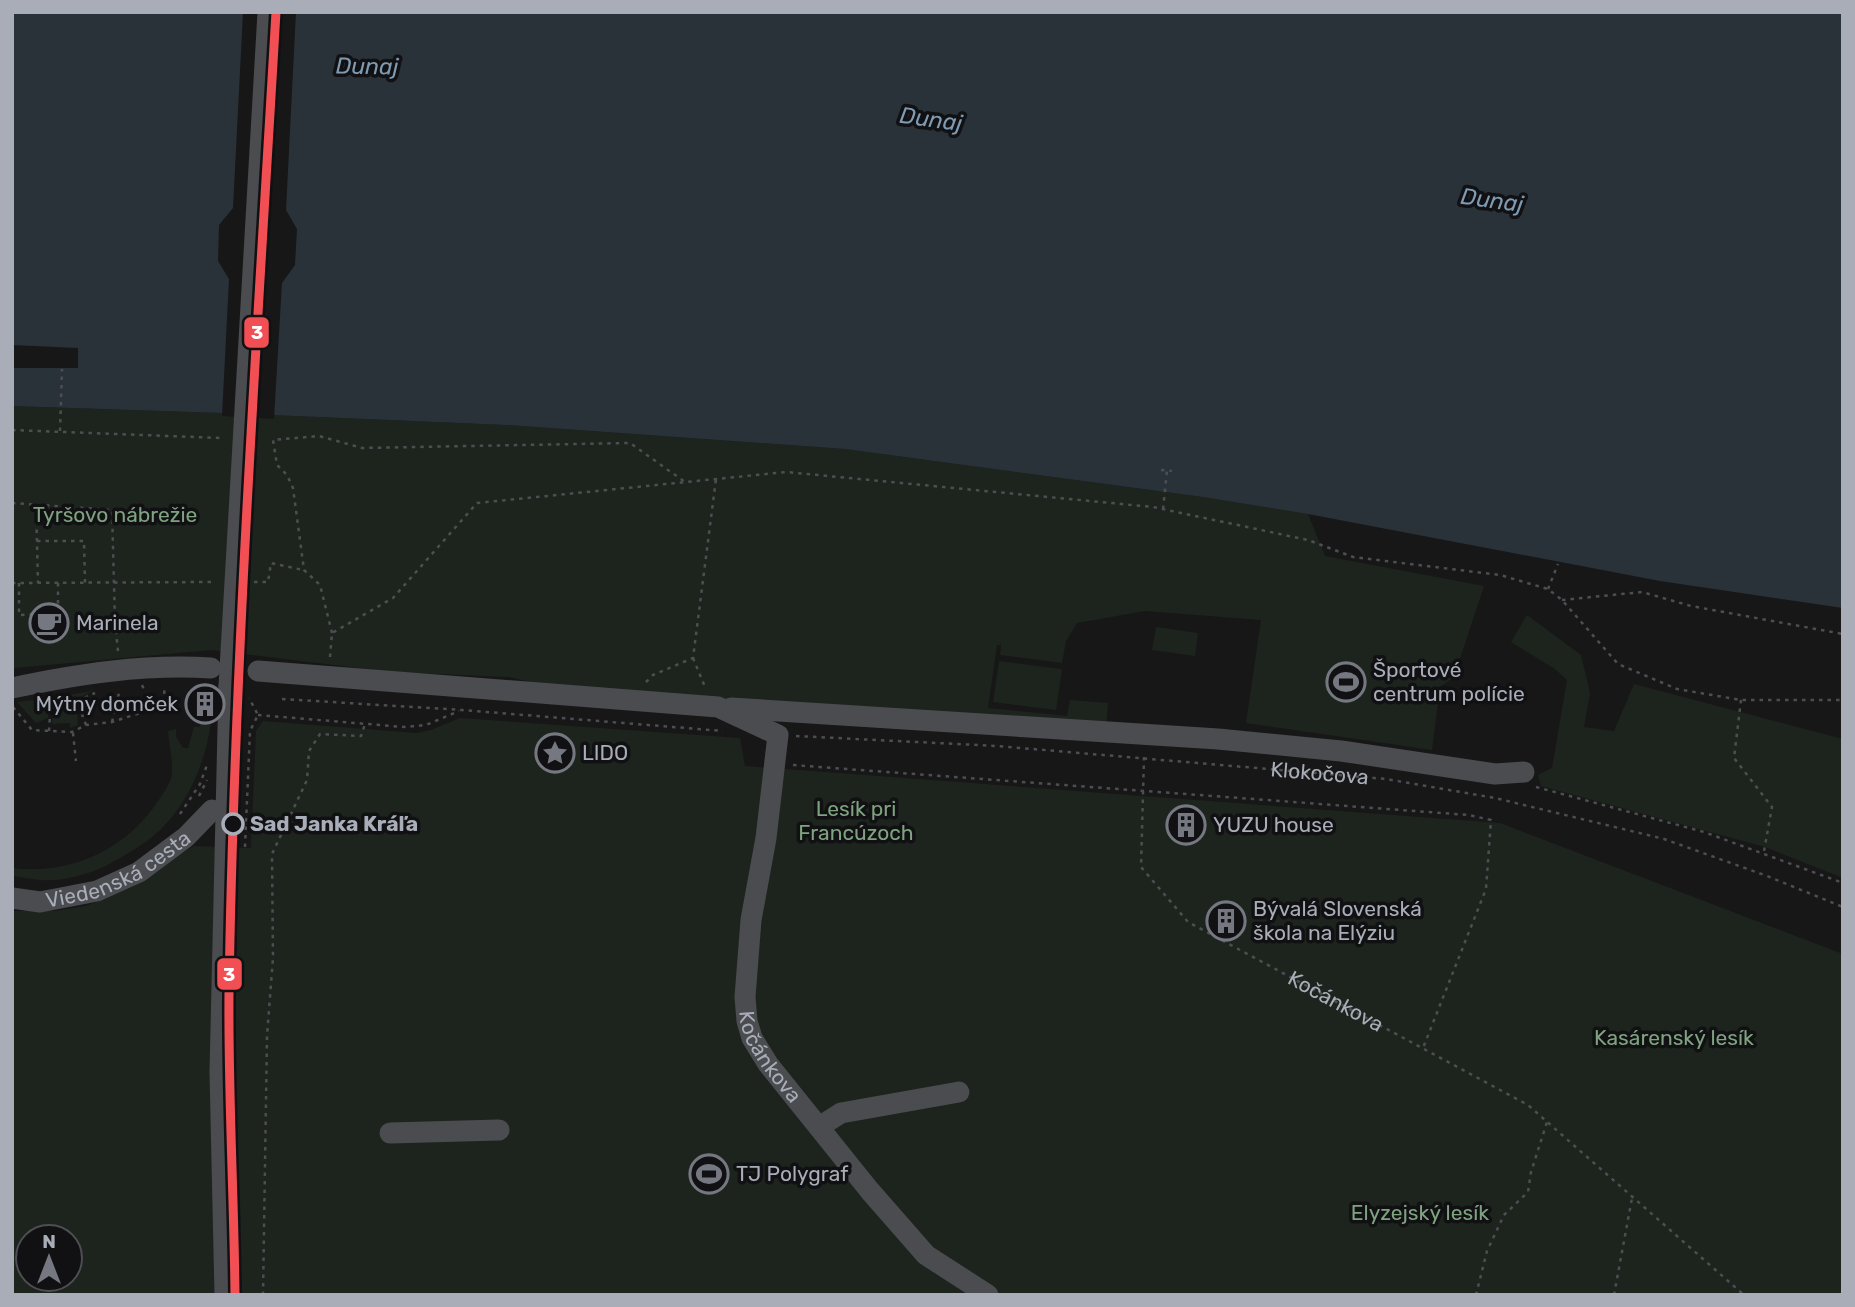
<svg xmlns="http://www.w3.org/2000/svg" width="1855" height="1307" font-family="Rubik,sans-serif">
<rect width="100%" height="100%" fill="#171717"/>
<!-- green -->
<path fill="#1d241e" fill-rule="evenodd" d="M12 406 223 413 507 425 845 449 1203 497 1308 514 1325 556 1484 586 1454 677 1440 687 1432 750 1246 723 1261 620 1145 611 1077 623 1066 641 1062 663 1000 655 1001 645H997L988 708 1067 716 1070 700 1108 703 1106 727 573 692 509 677 391 672 211 650 15 668 12 667Z
M1527 615 1581 655 1590 693 1584 727 1614 731 1634 684 1843 739V878L1765 847 1541 786 1538 775 1552 768 1567 680 1555 669 1511 642Z
M1156 627 1198 633 1195 656 1152 650Z
M999 661 1062 669 1056 710 993 702Z
M93 691 76 699 78 725 70 728V723L52 724 55 697Z
M50 698 48 718 36 723 17 702Z
M460 718 740 738 745 766 1500 823 1843 954V1295H12V911H55L85 906 107 898 194 846 251 848 256 731 263 721 416 733 431 730ZM28 1237H70V1279H28Z
M201 720 211 721C206 763 186 810 152 837 144 844 134 849 125 855 100 871 69 882 39 880 30 879 21 877 12 876V868C68 875 121 852 154 807 160 798 171 784 172 774 173 760 169 744 168 731L176 729V737L183 748H188L194 727H200Z"/>
<!-- water -->
<path fill="#2a3239" d="M12 12H1843V608L1660 581 1308 514 1203 497 845 449 507 425 223 413 12 406Z"/>
<!-- pier -->
<path fill="#171717" d="M243 12H296L286 210 297 229 295 265 282 283 274 419 222 416 229 279 218 261 219 225 233 208Z
M12 345 78 348V368H12Z"/>
<g fill="none" stroke-linecap="round" stroke-linejoin="round">
<!-- path -->
<g stroke="#4d4e52" stroke-width="2.5" stroke-dasharray="3.5 5" stroke-linecap="butt">
<path d="M12 430 220 438"/>
<path d="M60 431 62 369"/>
<path d="M1161 470 1172 471"/>
<path d="M12 503 112 510 115 622 118 651"/>
<path d="M36 504 38 583"/>
<path d="M1163 509 1167 471"/>
<path d="M37 541H84L85 583"/>
<path d="M254 582H268L271 563 303 570"/>
<path d="M12 583 215 582"/>
<path d="M19 583V615L58 613V623"/>
<path d="M58 583V613"/>
<path d="M1548 589 1558 564"/>
<path d="M1562 600 1642 592 1691 606 1843 634"/>
<path d="M332 633 320 585 304 570 293 488 287 475 277 465 273 440 319 436 362 448 630 443 685 482"/>
<path d="M330 657 332 633 393 598 477 503 786 472 1153 507 1308 540 1353 557 1500 575 1548 589 1562 600 1618 664 1677 689 1741 700H1843"/>
<path d="M693 658 705 687"/>
<path d="M646 682 653 675 693 658 716 479"/>
<path d="M142 685 152 707"/>
<path d="M282 699 462 710 723 731"/>
<path d="M1741 700 1734 758 1772 807 1764 851"/>
<path d="M13 707 32 730 72 732 86 725 112 722 165 705 164 687"/>
<path d="M258 715 404 727 426 725 459 711"/>
<path d="M201 717H212"/>
<path d="M112 722 120 689"/>
<path d="M86 725 77 701 95 693"/>
<path d="M49 731 51 700"/>
<path d="M73 733 76 761"/>
<path id="s1" d="M796 736 997 746 1386 779 1495 798 1664 839 1767 876 1843 907"/>
<path id="s2" d="M1144 757 1141 867 1188 922 1528 1105 1744 1295"/>
<path d="M793 765 1469 815 1491 820 1486 889 1423 1048"/>
<path d="M1536 787 1704 832 1843 883"/>
<path d="M199 796 207 780"/>
<path d="M180 814 200 784 207 765"/>
<path d="M245 847 250 731 258 715 249 698"/>
<path d="M263 1295 267 1036 273 958 272 854 307 780 309 751 320 734 361 736 365 724"/>
<path d="M1476 1295 1487 1251 1504 1215 1528 1192 1531 1172 1547 1122"/>
<path d="M1614 1295 1632 1198"/>
</g>
<!-- minor -->
<g stroke="#4b4c50" stroke-width="21">
<path id="s3" d="M258 671 718 707 778 735 766 838 751 920 745 997 747 1021 752 1038 768 1064 870 1191 926 1255 988 1295"/>
<path d="M12 688C78 674 143 664 211 668"/>
<path d="M731 708 1218 739 1341 751 1495 774 1524 772"/>
<path id="s4" d="M12 898 40 902 97 891 139 872 186 837 212 810"/>
<path d="M819 1127 841 1113 959 1092"/>
<path d="M390 1133 499 1130"/>
<path d="M225 1295 220 1072 229 686"/>
</g>
<!-- minor-bridge -->
<path stroke="#4b4c50" stroke-width="21" d="M229 686 268 12"/>
<!-- tram-1 casing -->
<g stroke="#111113" stroke-width="14">
<path id="tram-1" d="M235 1295C234 1194 228 1093 229 992 234 665 257 338 276 12"/>
</g>
<!-- tram-1 -->
<use href="#tram-1" stroke="#f14f54" stroke-width="9"/>
</g>
<!-- icons -->
<defs>
<g id="cafe-ring" transform="scale(2.0125)"><circle r="9.5" fill="#111113" stroke="#757880" stroke-width="1.5"/><path d="M-5.5-4.5H6V0H3Q3 3.5 0 3.5H-2.5Q-5.5 3.5-5.5 0ZM3-3.2v2h1.7v-2ZM-6 4.5H4V6H-6Z" fill="#757880"/></g>
<g id="stadium-ring" transform="scale(2.0125)"><circle r="9.5" fill="#111113" stroke="#757880" stroke-width="1.5"/><path d="M0-5a6.5 5 0 1 0 0 10a6.5 5 0 1 0 0-10ZM-3.5-1.8h7v3.6h-7Z" fill="#757880"/></g>
<g id="building-ring" transform="scale(2.0125)"><circle r="9.5" fill="#111113" stroke="#757880" stroke-width="1.5"/><path d="M-4-6H4V6H1V3H-1V6H-4ZM-2.5-4.3h1.7v1.8h-1.7ZM.8-4.3h1.7v1.8H.8ZM-2.5-1h1.7V.8h-1.7ZM.8-1h1.7V.8H.8Z" fill="#757880"/></g>
<g id="sight-ring" transform="scale(2.0125)"><circle r="9.5" fill="#111113" stroke="#757880" stroke-width="1.5"/><path d="M0-6L1.8-2.2L6-1.7L2.9 1.2L3.7 5.4L0 3.3L-3.7 5.4L-2.9 1.2L-6-1.7L-1.8-2.2Z" fill="#757880"/></g>
</defs>
<g fill-rule="evenodd">
<use href="#cafe-ring" x="49" y="623"/>
<use href="#stadium-ring" x="1346" y="682"/>
<use href="#building-ring" x="205" y="704"/>
<use href="#sight-ring" x="555" y="753"/>
<use href="#building-ring" x="1186" y="825"/>
<use href="#building-ring" x="1226" y="921"/>
<use href="#stadium-ring" x="709" y="1174"/>
</g>
<!-- markers -->
<circle fill="#111113" stroke="#a8adb8" stroke-width="3.5" cx="233" cy="824" r="10"/>
<g text-anchor="middle" stroke-width="7" stroke-linejoin="round" paint-order="stroke">
<!-- park labels -->
<g font-size="21" fill="#7fa381" stroke="#111113">
<text x="115" y="522">Tyršovo nábrežie</text>
<text x="856" y="816">Lesík pri<tspan x="856" dy="24">Francúzoch</tspan></text>
<text x="1674" y="1045">Kasárenský lesík</text>
<text x="1420" y="1220">Elyzejský lesík</text>
</g>
<!-- poi labels -->
<g font-size="21" fill="#a8adb8" stroke="#111113" text-anchor="start">
<text x="76" y="630">Marinela</text>
<text x="1373" y="677">Športové<tspan x="1373" dy="24">centrum polície</tspan></text>
<text x="178" y="711" text-anchor="end">Mýtny domček</text>
<text x="582" y="760">LIDO</text>
<text x="1213" y="832">YUZU house</text>
<text x="1253" y="916">Bývalá Slovenská<tspan x="1253" dy="24">škola na Elýziu</tspan></text>
<text x="736" y="1181">TJ Polygraf</text>
</g>
<!-- street labels -->
<g font-size="21" fill="#a8adb8" stroke="#111113">
<text dy="7" stroke="none"><textPath href="#s1" startOffset="525">Klokočova</textPath></text>
<text dy="7" stroke="none"><textPath href="#s4" startOffset="114">Viedenská cesta</textPath></text>
<text dy="7" stroke="none"><textPath href="#s2" startOffset="350">Kočánkova</textPath></text>
<text dy="7" stroke="none"><textPath href="#s3" startOffset="858">Kočánkova</textPath></text>
</g>
<!-- stop labels -->
<g font-size="21" font-weight="bold" fill="#a8adb8" stroke="#111113" text-anchor="start">
<text x="250" y="831">Sad Janka Kráľa</text>
</g>
<!-- water labels -->
<g font-size="23" font-style="italic" fill="#7f9bb3" stroke="#111113">
<text transform="translate(367 66) rotate(1)" y="8">Dunaj</text>
<text transform="translate(931 119) rotate(8)" y="8">Dunaj</text>
<text transform="translate(1492 200) rotate(8)" y="8">Dunaj</text>
</g>
</g>
<g stroke="#111113" stroke-width="2.5">
<rect x="243" y="316" width="27" height="33" rx="7" fill="#f14f54"/>
<rect x="216" y="957" width="27" height="34" rx="7" fill="#f14f54"/>
</g>
<g font-size="19" text-anchor="middle" font-weight="bold" fill="#fff">
<text x="257" y="339">3</text>
<text x="229" y="981">3</text>
</g>
<!-- border -->
<rect width="1855" height="1307" fill="none" stroke="#a8adb8" stroke-width="28"/>
<!-- north arrow -->
<g transform="translate(49 1258)"><circle r="33" fill="#111113" stroke="#4d4f55" stroke-width="2"/>
<path d="M0-5L12 26L0 18L-12 26Z" fill="#757880"/>
<text y="-10" font-size="19" font-weight="bold" text-anchor="middle" fill="#a8adb8">N</text>
</g>
</svg>
